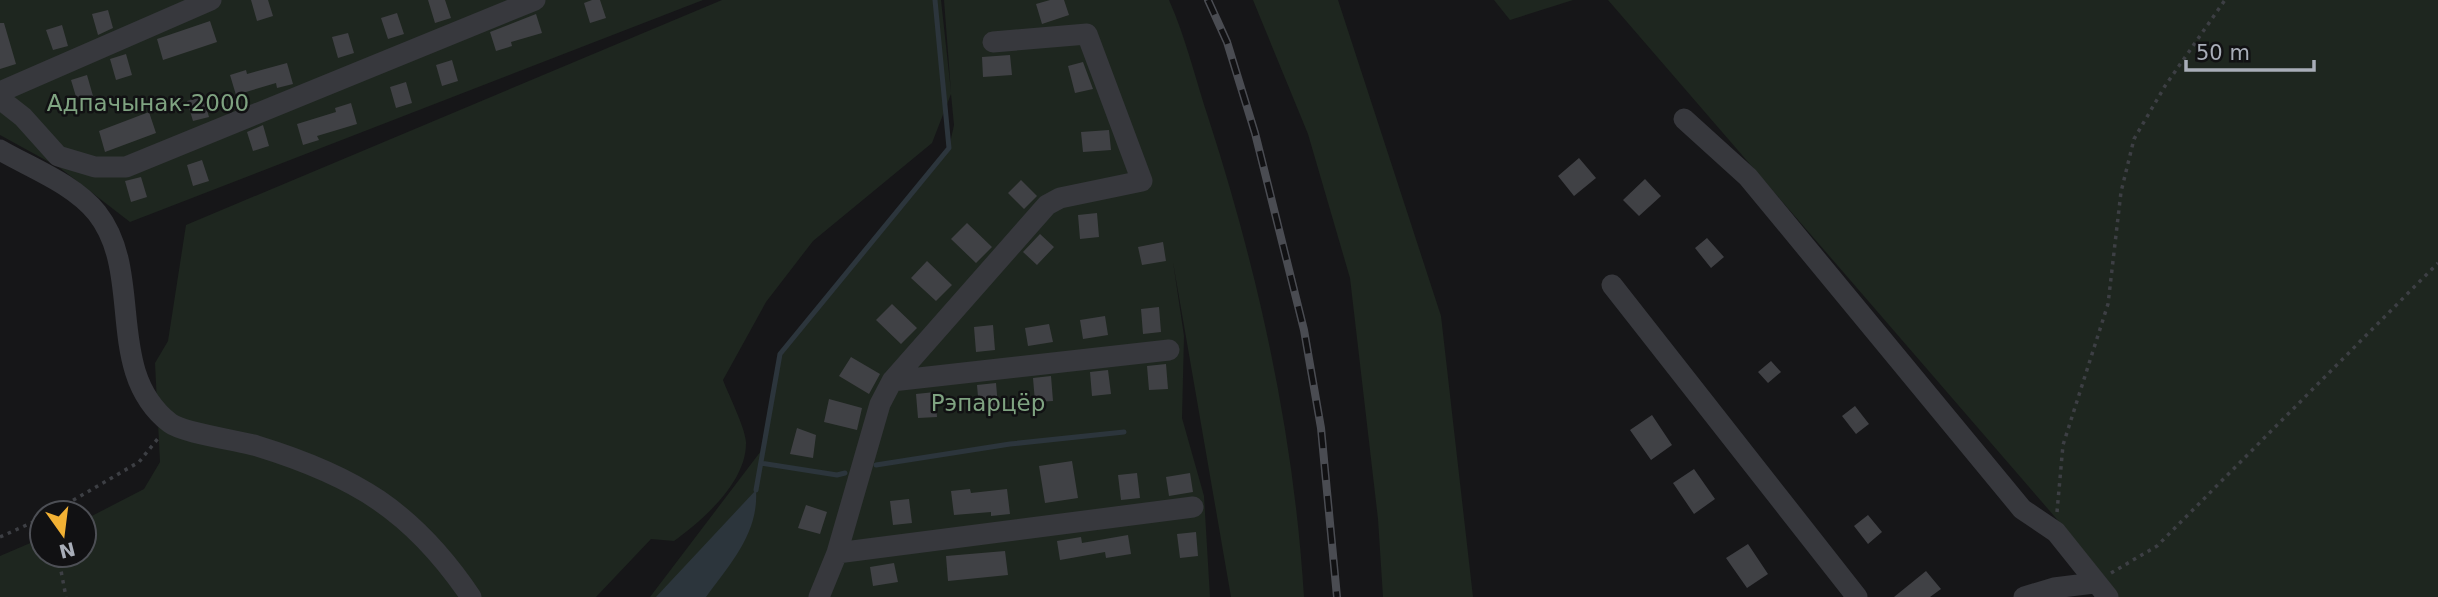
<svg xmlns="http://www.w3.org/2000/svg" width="2438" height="597" font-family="'DejaVu Sans',sans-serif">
<rect width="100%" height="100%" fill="#161618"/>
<!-- green -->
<path fill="#1e261f" d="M0 0H703L130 222 60 168 0 135Z
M722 0H941L951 92 944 0H1169C1186 38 1196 81 1209 120 1259 275 1294 435 1304 597H1231L1173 262 1184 336 1182 418 1204 496 1210 597H650L764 447 780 354 949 148 954 125 951 94 932 143 813 241 766 302 723 380C729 396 745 427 746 442 747 482 703 520 674 541L651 539 596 597H0V556L42 538V555H84V520L144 489 160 462 155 363 168 341 186 225Z
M1253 0H1338L1441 316 1473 597H1383L1378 519 1350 278 1308 134Z
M1494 0H1573L1510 20Z
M1608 0H2438V597H2108L2061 524Z"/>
<!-- water -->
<path fill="#2c353c" d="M756 490C759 533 730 564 706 597H656Z"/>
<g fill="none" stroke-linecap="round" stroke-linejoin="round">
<!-- stream -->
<path stroke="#2c353c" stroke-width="5" d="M761 463 837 475 845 473
M876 465 1010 444 1124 432
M756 490 780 354 949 148 935 0"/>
</g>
<!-- building -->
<path fill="#404145" d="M251 0H268L273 16 257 21Z
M428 0H445L451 18 435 23Z
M592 0H600L606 18 590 23 584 3Z
M1050 0H1064L1069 15 1042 24 1036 4Z
M108 10 113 28 98 35 92 14Z
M397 13 404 34 388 39 381 18Z
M536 14 542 33 511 42 512 46 496 51 490 32Z
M210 21 217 42 163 60 157 39Z
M0 23H4L16 64 0 69Z
M62 25 68 46 53 50 46 30Z
M348 33 354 53 338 58 332 37Z
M126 54 132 75 116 80 110 59Z
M1010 55 1012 75 983 77 982 57Z
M452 60 458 81 442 86 436 65Z
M1083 62 1093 89 1075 93 1068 66Z
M287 63 293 84 277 88 276 83 236 95 230 75 246 70 247 74Z
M87 75 93 96 77 100 71 80Z
M406 82 412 103 396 108 390 87Z
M203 96 209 117 193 121 187 101Z
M351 103 357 124 317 136 319 140 303 145 297 124 336 112 335 108Z
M149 112 156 133 105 152 99 131Z
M263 125 269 146 253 151 247 132Z
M1109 130 1111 150 1083 152 1081 132Z
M1579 158 1596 178 1574 196 1558 176Z
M202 160 209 181 193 186 187 165Z
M141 177 147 197 131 202 125 181Z
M1645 179 1661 196 1639 216 1623 200Z
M1021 180 1037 196 1024 209 1008 193Z
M1097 213 1099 237 1080 239 1078 215Z
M967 223 992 247 976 263 951 239Z
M1040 234 1054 247 1037 265 1023 252Z
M1707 238 1724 257 1711 268 1695 248Z
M1163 242 1166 261 1142 265 1138 247Z
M927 261 952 285 936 301 911 278Z
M892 304 917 328 901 344 876 320Z
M1159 307 1161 332 1143 334 1141 309Z
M1105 316 1108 335 1083 339 1080 320Z
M1049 324 1053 342 1028 346 1025 328Z
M993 325 995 350 976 352 974 327Z
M851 357 880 374 869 394 839 376Z
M1771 361 1781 372 1768 383 1758 372Z
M1166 364 1168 389 1149 390 1147 366Z
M1108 370 1111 394 1092 396 1090 372Z
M1051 376 1053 401 1035 402 1033 378Z
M996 383 998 406 979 408 977 385Z
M935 392 937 417 918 418 916 394Z
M829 399 862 408 857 430 824 422Z
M1855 406 1869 424 1856 434 1842 416Z
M1652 415 1672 445 1651 460 1630 430Z
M797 428 816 435 813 458 790 454Z
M1072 461 1078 498 1045 503 1039 466Z
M1694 469 1715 499 1694 514 1673 483Z
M1137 473 1140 498 1121 500 1118 475Z
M1190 473 1193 492 1169 496 1166 477Z
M970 489 971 493 1007 489 1010 514 991 516V512L954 515 951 491Z
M909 499 912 523 893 525 890 501Z
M806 505 827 512 820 534 798 528Z
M1868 515 1882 532 1868 544 1854 526Z
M1196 532 1198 556 1180 558 1177 534Z
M1128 535 1131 554 1106 558 1105 552 1060 560 1057 541 1081 537 1082 543Z
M1748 544 1768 574 1747 588 1726 558Z
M1005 551 1008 575 948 581 946 556Z
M894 563 898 582 873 586 870 567Z
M1926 571 1941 589 1930 597H1894Z"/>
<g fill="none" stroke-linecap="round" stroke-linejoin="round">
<!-- path -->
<path stroke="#3d3f44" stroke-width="3.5" stroke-dasharray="3.5 5" stroke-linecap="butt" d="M2057 512 2063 445 2108 304 2121 192 2134 139 2165 86 2225 0
M51 513 139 462 160 436
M0 537 42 518
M58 555 66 597
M2111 573 2157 546 2438 263"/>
<!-- minor -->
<path stroke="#37383d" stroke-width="21" d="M0 92 211 0
M0 99 23 117 58 156 95 167H126L535 0
M1684 119 1748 177 2022 509 2056 532 2108 597
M0 150C31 168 74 184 97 213 145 274 103 371 170 423 183 433 237 440 257 446 355 476 413 511 471 597
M1612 285 1857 597
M892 381 1047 205 1060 198 1142 181 1087 34 993 42
M837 553 880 404 892 381 1169 350
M819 597 837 553 1193 507
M2024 597 2054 588 2094 583"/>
<!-- rail casing -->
<g stroke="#4a4c52" stroke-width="8">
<path id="rail" d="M1208 0 1227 42 1255 133 1304 330 1321 428 1337 597"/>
</g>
<!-- rail -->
<use href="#rail" stroke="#111113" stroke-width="5" stroke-dasharray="16" stroke-linecap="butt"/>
</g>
<g text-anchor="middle" stroke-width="5" stroke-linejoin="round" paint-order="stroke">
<!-- park labels -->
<g font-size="23" fill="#7fa381" stroke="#111113">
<text x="148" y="111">Адпачынак-2000</text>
<text x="988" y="411">Рэпарцёр</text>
</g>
</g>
<!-- north arrow -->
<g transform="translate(63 534) rotate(166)"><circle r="33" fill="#111113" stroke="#4d4f55" stroke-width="2"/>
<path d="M0-5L12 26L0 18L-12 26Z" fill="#f2b134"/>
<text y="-10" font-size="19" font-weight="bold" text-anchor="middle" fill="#a8adb8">N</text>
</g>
<!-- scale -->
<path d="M2186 60v10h128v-10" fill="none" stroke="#a8adb8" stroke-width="3.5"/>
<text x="2196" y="60" font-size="21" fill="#a8adb8" stroke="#111113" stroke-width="5" paint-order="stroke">50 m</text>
</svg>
